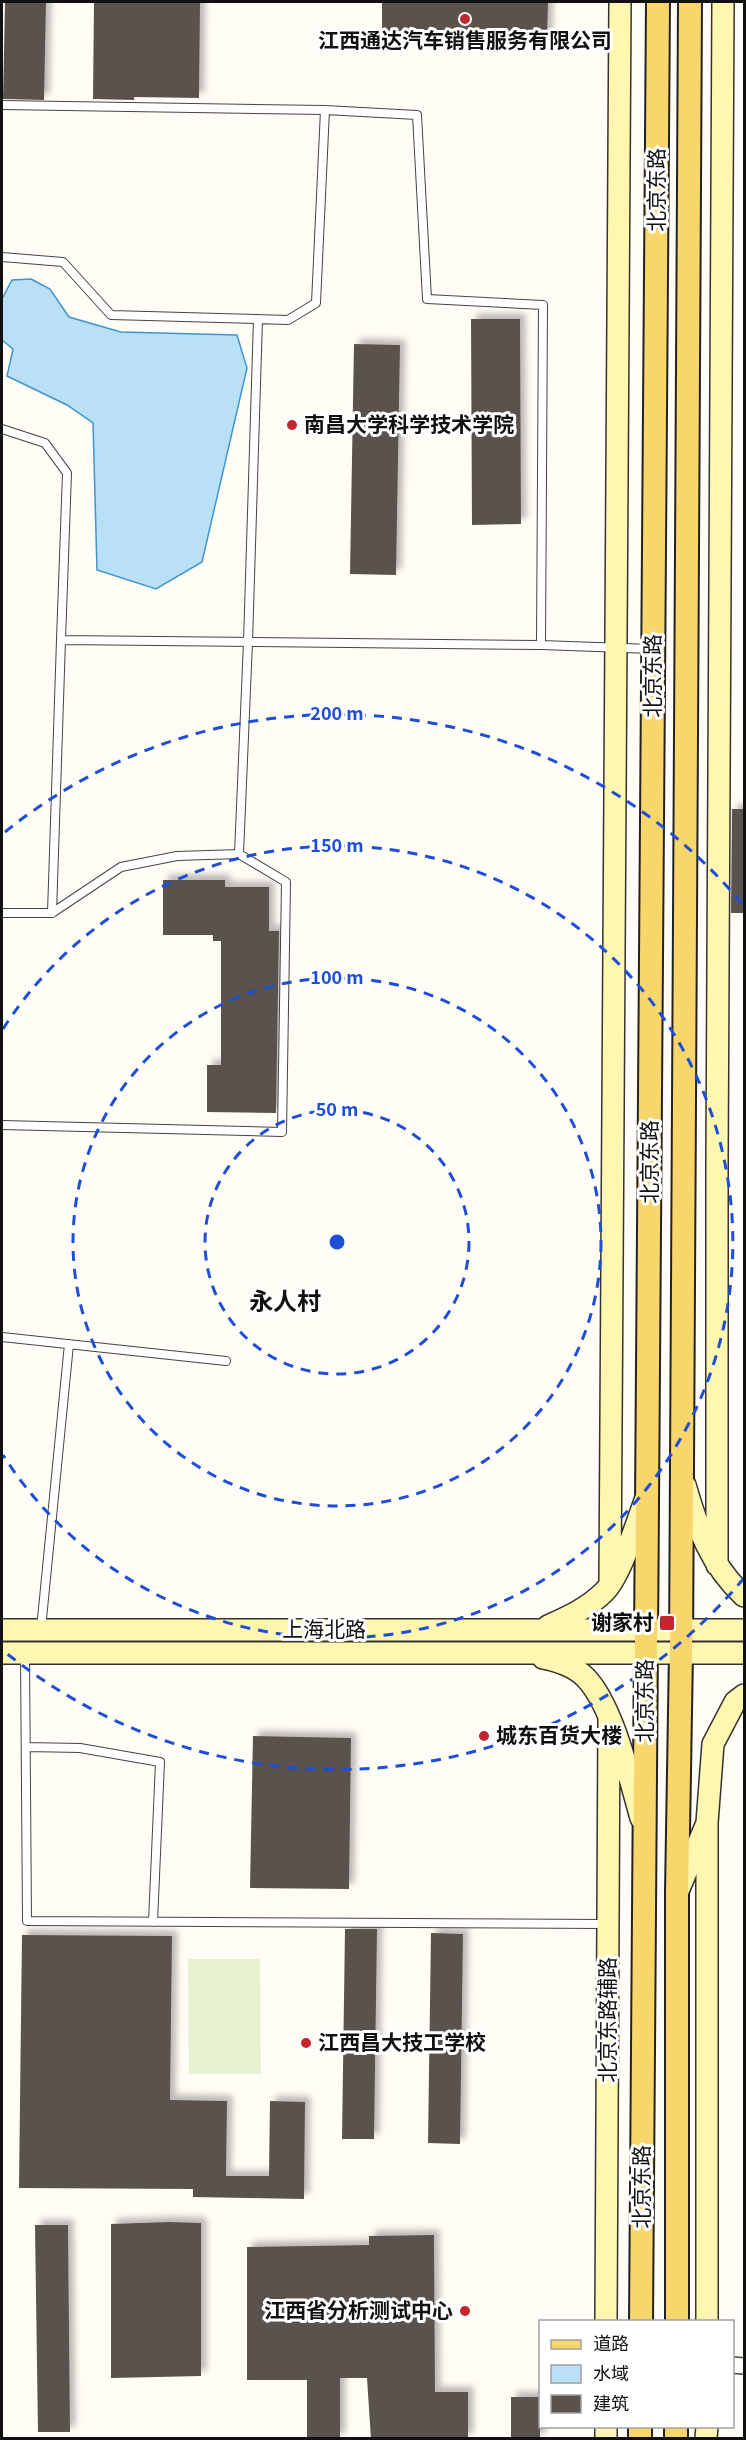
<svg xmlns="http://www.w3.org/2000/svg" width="746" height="2440" font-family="Georgia,'Noto Sans SC',serif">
<defs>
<filter id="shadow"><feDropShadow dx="5.5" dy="-5.5" stdDeviation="3" flood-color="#0004"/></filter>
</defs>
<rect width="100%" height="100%" fill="#fffdf5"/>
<!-- pitch -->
<path fill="#e6f2cf" d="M188 1959H260L261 2074H189Z"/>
<!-- water -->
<path fill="#b9e0f7" stroke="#3f96cf" stroke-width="1.5" d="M31 279 50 289 69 317 121 332 237 335 247 368 202 562 156 589 97 570 93 423 67 405 7 376 13 349 2 340V299L12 280Z"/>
<!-- building -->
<path fill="#5a524d" filter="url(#shadow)" d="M5 2H46L44 100 3 99Z
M94 2H200L199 98 134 97V100L93 99Z
M382 2H548L547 38 382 36Z
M471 319H520L521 524 472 525Z
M354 344 400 345 396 575 350 574Z
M732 809H744V913H731Z
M163 880H225V887H269V931H279L276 1113 207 1112V1065H221V941H213V935H163Z
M253 1736 351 1738 349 1889 250 1888Z
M345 1929H377L374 2139H342Z
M431 1933 463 1934 460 2144 428 2143Z
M22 1935 172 1936 170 2100 227 2101 226 2176H269L270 2101 305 2102 304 2199 193 2197V2189L19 2188Z
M169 2222 201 2223V2376L111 2378V2224Z
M35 2225H68L70 2432H38Z
M434 2235 435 2392H468V2439H371L367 2378H340V2439H307V2380H247V2247L369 2245V2236Z
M511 2397H540V2439H511Z"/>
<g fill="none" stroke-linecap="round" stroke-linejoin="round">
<!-- service casing -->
<g stroke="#444" stroke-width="10">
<path id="service" d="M2 105 325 110 316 303 288 320 111 315 63 262 2 257
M325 110 417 115 427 299 543 305 541 645
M2 429 45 443 67 473 61 640
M2 913H52L61 640 541 645 652 649
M52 913 121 867 177 856 239 854 248 642 258 319
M2 1125 282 1132 286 882 239 854
M2 1337 226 1361
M41 1629 69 1344
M25 1655 27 1921 607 1924
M26 1747 80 1748 160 1762 153 1922"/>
</g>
<!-- minor casing -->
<g stroke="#444" stroke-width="18">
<path id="minor" d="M732 2365 744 2366"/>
</g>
<!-- secondary casing -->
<g stroke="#333" stroke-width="24">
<path id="secondary" d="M685 1485C697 1527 711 1566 744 1596
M717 1565V1161L723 2
M610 1583 620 2
M548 1626C568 1617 588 1608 604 1592 621 1576 637 1521 646 1498
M2 1630H744
M2 1653H744
M543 1658C558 1661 574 1666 585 1677 613 1705 630 1780 641 1818
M678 1891 707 1823 713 1744 735 1702 744 1695
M606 2322 609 1719
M707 2322V1823
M606 2438V2426
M706 2438 707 2426"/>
</g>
<!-- primary casing -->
<g stroke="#222" stroke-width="26">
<path id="primary" d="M641 2322 658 2
M677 2322V1892L681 1652 690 2
M640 2438V2426
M676 2438V2426"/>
</g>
<!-- service -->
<use href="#service" stroke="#fff" stroke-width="8"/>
<!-- minor -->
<use href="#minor" stroke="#fff" stroke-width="15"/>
<!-- secondary -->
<use href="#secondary" stroke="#fff6b0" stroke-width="21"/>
<!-- primary -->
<use href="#primary" stroke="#f9d66b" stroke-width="22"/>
</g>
<!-- distance rings -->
<g fill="none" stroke="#1d4ed8" stroke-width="3" stroke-dasharray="10 8">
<circle cx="337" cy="1242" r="132"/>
<circle cx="337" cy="1242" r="264"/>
<path d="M3 1029A396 396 0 1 1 3 1455"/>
<path d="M744 1578A528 528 0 0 1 5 1652M5 832A528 528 0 0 1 744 906"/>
</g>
<!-- markers -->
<g fill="#c4262e" stroke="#fff" stroke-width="2">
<circle cx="465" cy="19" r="6"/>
<circle cx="292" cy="425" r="6"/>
<rect x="659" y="1615" width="16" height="16" rx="3"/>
<circle cx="484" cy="1736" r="6"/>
<circle cx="306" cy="2043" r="6"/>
<circle cx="465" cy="2311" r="6"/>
</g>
<g text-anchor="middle" stroke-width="6" stroke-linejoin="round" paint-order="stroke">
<!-- poi labels -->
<g font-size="21" font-weight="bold" fill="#111" stroke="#fff" text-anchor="start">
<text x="465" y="48" text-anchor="middle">江西通达汽车销售服务有限公司</text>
<text x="304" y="432">南昌大学科学技术学院</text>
<text x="654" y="1630" text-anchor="end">谢家村</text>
<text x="496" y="1743">城东百货大楼</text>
<text x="318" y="2050">江西昌大技工学校</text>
<text x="453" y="2318" text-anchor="end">江西省分析测试中心</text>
</g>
<!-- street labels -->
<g font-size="21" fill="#111" stroke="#fff">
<text transform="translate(657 190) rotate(-90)" y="7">北京东路</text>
<text transform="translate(653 676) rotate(-90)" y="7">北京东路</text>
<text transform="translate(650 1162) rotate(-90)" y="7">北京东路</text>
<text x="324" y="1637">上海北路</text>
<text transform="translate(645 1701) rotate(-90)" y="7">北京东路</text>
<text transform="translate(608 2020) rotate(-90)" y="7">北京东路辅路</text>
<text transform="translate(642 2187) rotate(-90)" y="7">北京东路</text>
</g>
<!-- quarter labels -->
<g font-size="24" font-weight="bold" fill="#111" stroke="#fff">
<text x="285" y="1310">永人村</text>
</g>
</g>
<circle cx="337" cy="1242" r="9" fill="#1d4ed8" stroke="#fff" stroke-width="3"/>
<g font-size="18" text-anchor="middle" font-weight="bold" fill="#1d4ed8" stroke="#fff" stroke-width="6" stroke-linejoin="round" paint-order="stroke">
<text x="337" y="720">200 m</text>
<text x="337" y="852">150 m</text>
<text x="337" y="984">100 m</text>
<text x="337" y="1116">50 m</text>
</g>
<!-- border -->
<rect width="746" height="2440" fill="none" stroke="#111111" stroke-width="6"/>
<!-- legend -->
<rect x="539" y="2320" width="195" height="108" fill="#ffffff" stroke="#a0a0a0" stroke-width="1.5"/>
<rect x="551" y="2340" width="30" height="9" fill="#f9d66b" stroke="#a0a0a0" stroke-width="1.5"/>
<text x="593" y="2350" font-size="18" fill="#111111">道路</text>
<rect x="551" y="2365" width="30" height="18" fill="#b9e0f7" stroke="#a0a0a0" stroke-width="1.5"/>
<text x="593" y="2380" font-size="18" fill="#111111">水域</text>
<rect x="551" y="2395" width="30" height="18" fill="#5a524d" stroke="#a0a0a0" stroke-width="1.5"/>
<text x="593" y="2410" font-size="18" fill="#111111">建筑</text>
</svg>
